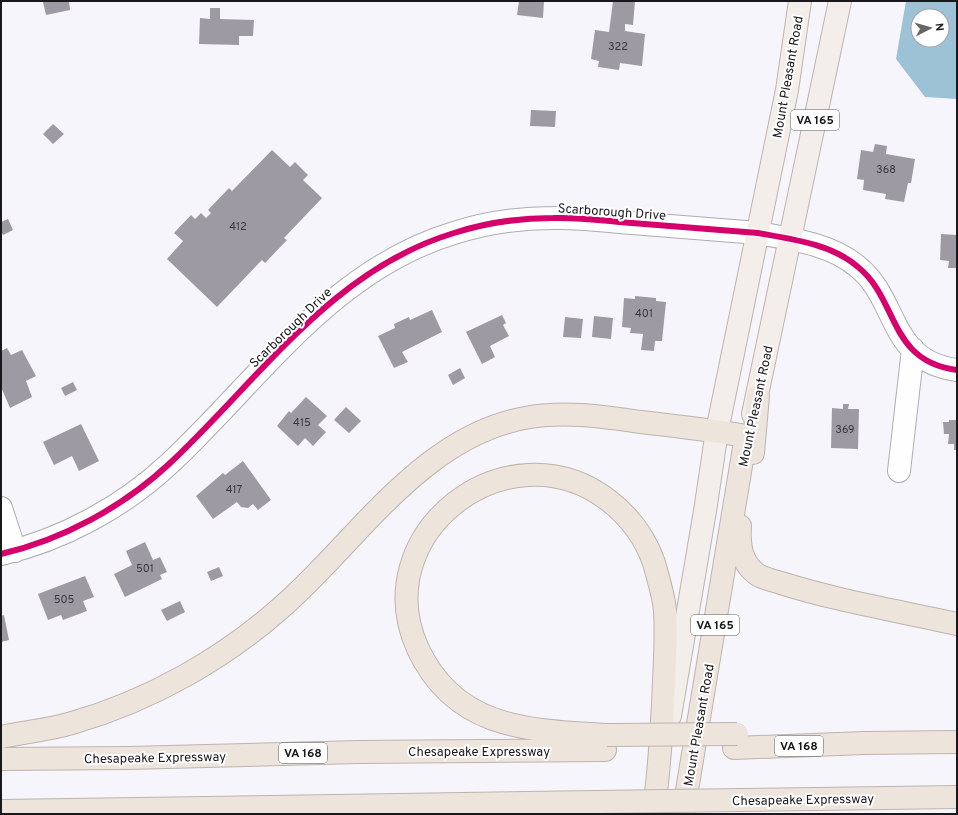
<svg xmlns="http://www.w3.org/2000/svg" width="958" height="815" font-family="Overpass,sans-serif">
<rect width="100%" height="100%" fill="#f7f5fc"/>
<!-- water -->
<path fill="#9dc2d6" fill-rule="evenodd" d="M906 1H957V99L925 97 896 59ZM918 16H942V40H918Z"/>
<!-- building -->
<path fill="#9e9aa4" d="M50 1H69L70 10 46 15 43 2Z
M519 1H544L543 18 517 15Z
M613 1H635L633 25 625 24V31L645 34 642 66 620 63 619 70 598 67 599 61 591 59 595 30 609 32Z
M210 8H220V19L254 20 253 36H239V45L199 44 200 18 210 19Z
M531 110 556 111 555 127 530 126Z
M53 124 64 134 53 144 43 134Z
M875 144 887 146 886 154 915 159 911 183H908L904 202 885 199 886 194 863 190 864 180 857 179 861 150 873 152Z
M272 150 290 167 295 162 308 175 303 180 322 198 284 238 287 240 265 263 262 260 217 307 167 259 183 241 174 233 191 215 195 219 201 213 206 218 211 213 208 210 229 188 232 191Z
M8 219 13 230 3 235 1 231V222Z
M941 234 957 235V268H948L949 261 940 260Z
M635 296 656 298V301L666 302 662 341H655L654 351 641 350 643 334 630 333 631 328 622 327 624 298 635 299Z
M432 310 442 332 402 352 408 362 394 368 378 336 395 328 394 324 409 317 410 320Z
M502 315 506 323 503 325 509 336 490 346 495 357 482 364 466 332Z
M594 316 613 318 611 339 592 337Z
M565 317 583 319 581 338 563 337Z
M7 348 11 355 22 350 36 376 26 381 32 397 10 408 1 387V351Z
M460 368 465 378 453 385 448 375Z
M73 382 77 390 65 396 61 388Z
M306 397 327 416 318 425 326 432 313 446 305 438 298 446 277 426 289 411 291 413Z
M843 404H849L848 409H859L858 449 831 448 832 408 843 409Z
M346 407 361 421 349 433 334 420Z
M949 420H957V450H954V444H948L949 434H944L943 422H949Z
M81 424 99 461 79 471 72 456 54 465 43 442Z
M243 461 271 500 258 510 253 504 248 508 241 507 237 502 213 519 196 496 223 473 225 475Z
M145 542 153 560 160 557 167 572 160 575 162 579 125 597 114 574 132 565 126 551Z
M219 567 223 576 211 581 207 572Z
M85 576 94 597 83 601 87 611 63 620 61 615 48 620 38 594Z
M180 601 185 612 167 621 161 610Z
M4 615 9 640 1 642V616Z"/>
<g fill="none" stroke-linecap="round" stroke-linejoin="round">
<!-- minor casing -->
<g stroke="#adacb1" stroke-width="24">
<path id="minor" d="M899 471 913 349
M1 508 15 551
M1 554C62 540 123 507 169 464 259 380 331 270 454 233 485 223 521 218 553 218 579 217 606 221 632 223 674 226 716 230 758 233 791 239 832 244 858 267 899 300 888 361 957 370"/>
</g>
<!-- major casing -->
<g stroke="#bdb4ad" stroke-width="24">
<path id="major" d="M753 414 840 1
M670 716 705 511 717 431 787 90 800 1"/>
</g>
<!-- highway casing -->
<g stroke="#bdb4ad" stroke-width="24">
<path id="highway" d="M753 453 758 396
M740 526C739 542 740 559 753 571 759 578 772 580 781 583 838 601 899 611 957 624
M607 735C529 730 456 730 418 649 365 533 508 424 608 500 629 516 645 537 654 563 658 578 664 596 665 611 667 642 664 673 663 704 661 741 659 777 653 814
M1 737C24 732 49 730 72 723 149 701 224 659 283 606 359 539 423 434 530 417 567 411 604 417 641 422 676 426 711 430 746 436L683 814
M734 748 864 743 957 742
M1 759 128 758 358 752 605 750
M741 800 957 797
M1 811 595 802"/>
</g>
<!-- minor -->
<use href="#minor" stroke="#fefeff" stroke-width="22"/>
<!-- major -->
<use href="#major" stroke="#f4eeea" stroke-width="22"/>
<!-- highway -->
<use href="#highway" stroke="#ede4dc" stroke-width="22"/>
<!-- highway-bridge casing -->
<g stroke="#bdb4ad" stroke-width="24" stroke-linecap="butt">
<path id="highway-bridge" d="M607 735 737 734
M595 802 741 800"/>
</g>
<!-- highway-bridge -->
<use href="#highway-bridge" stroke="#ede4dc" stroke-width="22"/>
<!-- cycleway casing -->
<g stroke="#fff" stroke-width="8">
<path id="cycleway" d="M1 554C62 540 123 507 169 464 259 380 331 270 454 233 485 223 521 218 553 218 579 217 606 221 632 223 674 226 716 230 758 233 791 239 832 244 858 267 899 300 888 361 957 370"/>
</g>
<!-- cycleway -->
<use href="#cycleway" stroke="#d6006c" stroke-width="6"/>
</g>
<g text-anchor="middle" stroke-width="4" stroke-linejoin="round" paint-order="stroke">
<!-- number labels -->
<g font-size="11" fill="#3a383e">
<text x="618" y="50">322</text>
<text x="886" y="173">368</text>
<text x="238" y="230">412</text>
<text x="644" y="317">401</text>
<text x="302" y="426">415</text>
<text x="845" y="433">369</text>
<text x="234" y="493">417</text>
<text x="145" y="572">501</text>
<text x="64" y="603">505</text>
</g>
<!-- shield labels -->
<g fill="#fff" stroke="#5e5d60" stroke-width="1">
<rect x="791" y="110" width="48" height="20" rx="3"/>
<rect x="691" y="615" width="48" height="20" rx="3"/>
<rect x="775" y="736" width="48" height="20" rx="3"/>
<rect x="279" y="743" width="48" height="20" rx="3"/>
</g>
<g font-size="12" font-weight="bold" fill="#19181c">
<text x="815" y="124">VA 165</text>
<text x="715" y="629">VA 165</text>
<text x="799" y="750">VA 168</text>
<text x="303" y="757">VA 168</text>
</g>
<!-- street labels -->
<g font-size="13" fill="#19181c" stroke="#fff">
<text transform="translate(787 77) rotate(-80)" y="5">Mount Pleasant Road</text>
<text transform="translate(612 211) rotate(4)" y="5">Scarborough Drive</text>
<text transform="translate(290 327) rotate(-44)" y="5">Scarborough Drive</text>
<text transform="translate(755 406) rotate(-78)" y="5">Mount Pleasant Road</text>
<text transform="translate(698 725) rotate(-80)" y="5">Mount Pleasant Road</text>
<text x="479" y="756">Chesapeake Expressway</text>
<text transform="translate(155 757) rotate(-1)" y="5">Chesapeake Expressway</text>
<text transform="translate(803 799) rotate(-1)" y="5">Chesapeake Expressway</text>
</g>
</g>
<!-- border -->
<rect width="958" height="815" fill="none" stroke="#19181c" stroke-width="4"/>
<!-- north arrow -->
<g transform="translate(930 28) rotate(84)"><circle r="19" fill="#ffffff" stroke="#a3a3a4"/>
<path d="M0-3L7 15L0 10L-7 15Z" fill="#67656a"/>
<text y="-6" font-size="11" font-weight="bold" text-anchor="middle" fill="#19181c">N</text>
</g>
</svg>
